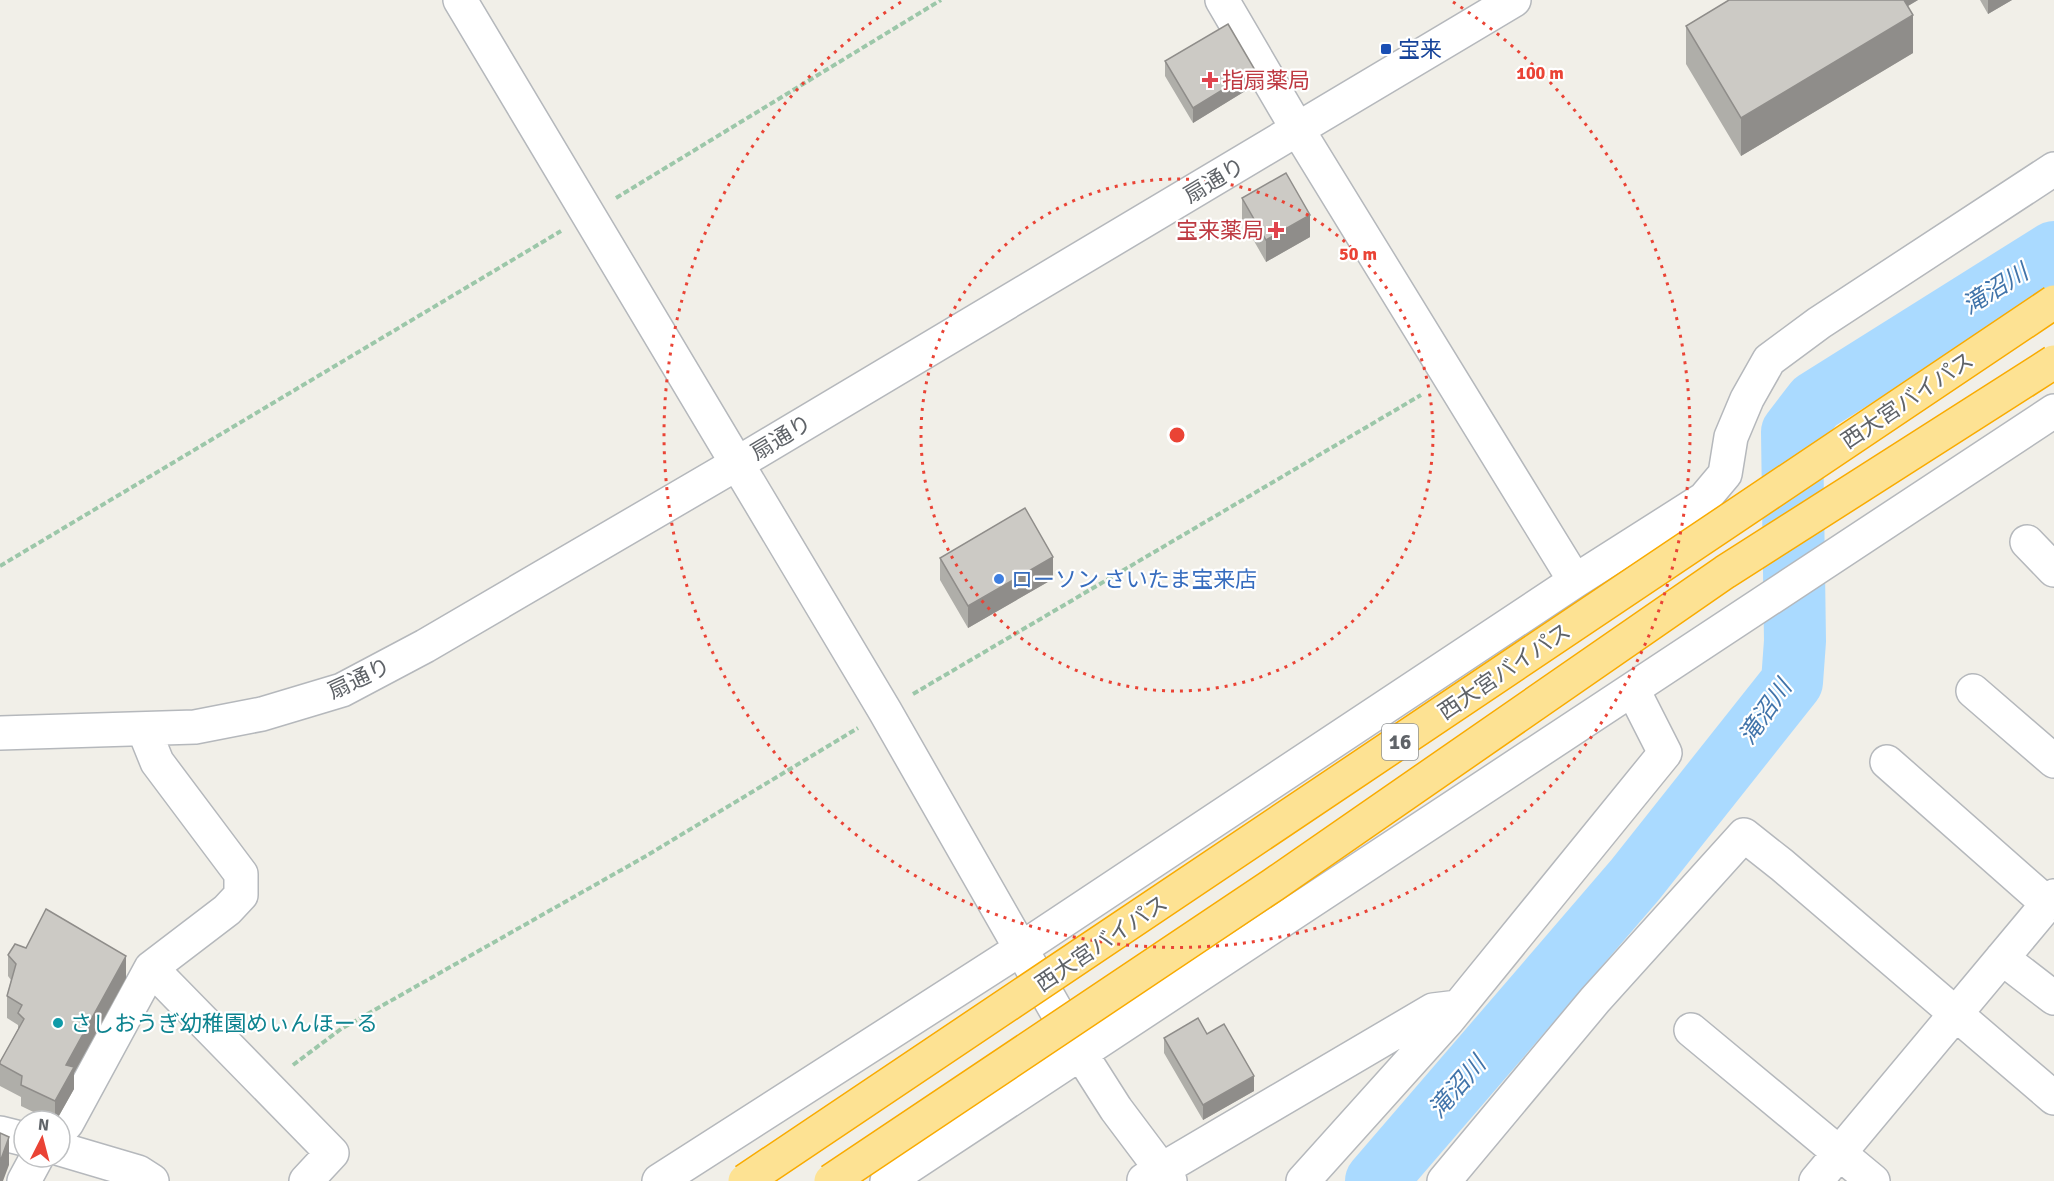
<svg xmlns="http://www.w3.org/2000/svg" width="2054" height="1181" font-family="Signika,'Noto Sans JP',sans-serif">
<rect width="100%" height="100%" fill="#f1efe8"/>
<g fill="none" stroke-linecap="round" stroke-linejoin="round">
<!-- river -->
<path stroke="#aadaff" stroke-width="62" d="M1376 1181 1635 880 1792 682 1795 641 1792 432 1815 402 2054 252"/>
<!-- minor casing -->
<g stroke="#b5b8bc" stroke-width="36">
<path id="minor" d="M460 0 885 711 1081 1054 1116 1109 1170 1181
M1222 0 1298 130 1575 581
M2027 542 2054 570
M1973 691 2054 761
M144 730 157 762 241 874V895L227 910 151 968
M0 733 195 727 262 714 342 690 425 646 738 463 1514 0
M1887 762 2048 904
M2002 958 2054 998
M1691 1030 1873 1181
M60 1131 67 1123 151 968 332 1153 306 1181
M0 1133 24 1139
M60 1149 138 1172 152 1181
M1144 1180 1433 1010 1458 1007
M24 1181 37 1157
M659 1181 1019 950 1575 581 1704 499 1725 474 1731 437 1747 399 1769 360 1819 323 2054 169
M887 1181 2054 411
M1303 1181 1447 1021 1665 753 1633 690
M1444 1181 1595 1000 1744 835 1782 865 2054 1098
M1816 1181 2054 896"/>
</g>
<!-- path -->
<path stroke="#9cc7a9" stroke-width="4" stroke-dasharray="6 3" stroke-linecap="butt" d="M616 198 941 0
M0 566 561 231
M913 694 1421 395
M293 1065 341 1029 646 856 858 728"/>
<!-- minor -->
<use href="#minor" stroke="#fff" stroke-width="33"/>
<!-- highway-bridge casing -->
<g stroke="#f9ab00" stroke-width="36" stroke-linecap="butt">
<path id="highway-bridge" d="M745 1181 2054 302
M831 1181 1273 885 1725 572 2054 362"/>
</g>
<!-- highway-bridge -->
<use href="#highway-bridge" stroke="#fde293" stroke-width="33"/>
</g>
<!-- wall -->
<path fill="#afaea9" d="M1729 0H1918L1908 6 1913 53 1741 156 1686 64V26Z
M1980 0H2012L1988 14Z
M1165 61 1255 85 1193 123 1165 76Z
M1242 198 1310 237 1266 262 1242 220Z
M940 558 1053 579 968 628 940 580Z
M8 955 126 978 74 1073V1089L56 1121H52L21 1106V1097L0 1086V1062L18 1029V1025L7 1018V996L11 980 8 976Z
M1207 1034 1254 1091 1203 1120 1164 1053V1038Z"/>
<!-- shaded-wall -->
<path fill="#8f8d8a" d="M1891 0H1918L1891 16Z
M1988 0H2012L1988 14Z
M1913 15V53L1741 156V118Z
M1255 70V85L1193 123V108Z
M1310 215V237L1266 262V240Z
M1053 557V579L968 628V606Z
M126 956V978L74 1073V1089L56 1121H55V1101L66 1065Z
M1254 1076V1091L1203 1120V1105Z
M9 1137V1165L3 1181H0V1162Z"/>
<!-- building -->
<path fill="#cccac5" stroke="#8f8d8a" stroke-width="1.5" d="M1729 0H1904L1913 15 1741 118 1686 26Z
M1228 24 1255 70 1193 108 1165 61Z
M1286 173 1310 215 1266 240 1242 198Z
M1025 508 1053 557 968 606 940 558Z
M46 909 126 956 66 1065 74 1067 55 1101 21 1085 22 1076 0 1064V1062L24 1019 18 1013 22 1005 7 996 16 964 8 955 15 944 26 948Z
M1198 1018 1207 1034 1224 1024 1254 1076 1203 1105 1164 1038Z
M0 1133 9 1137 0 1162Z"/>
<!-- distance rings -->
<g fill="none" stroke="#ea4335" stroke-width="3" stroke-dasharray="3 6">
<circle cx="1177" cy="435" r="256"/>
<path d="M1453 2A513 513 0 1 1 901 2"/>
</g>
<!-- markers -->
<rect fill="#1a4fb4" stroke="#fff" stroke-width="2" x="1380" y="43" width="12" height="12" rx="3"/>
<g fill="#e0444e" stroke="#fff" stroke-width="2">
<path d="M1207 71h6v6h6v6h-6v6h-6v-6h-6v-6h6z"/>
<path d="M1273 221h6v6h6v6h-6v6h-6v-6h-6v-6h6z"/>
</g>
<circle fill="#3f7fe0" stroke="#fff" stroke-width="2" cx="999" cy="579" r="6"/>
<circle fill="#0f9aa8" stroke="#fff" stroke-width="2" cx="58" cy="1023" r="6"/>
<g text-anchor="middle" stroke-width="4.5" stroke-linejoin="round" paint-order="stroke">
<!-- shield labels -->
<rect fill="#fff" stroke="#8f9295" stroke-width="1.5" x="1382" y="724" width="36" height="36" rx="4.5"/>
<g font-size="21" font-weight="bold" fill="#5f6368">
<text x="1400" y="749">16</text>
</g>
<!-- transit labels -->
<g font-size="22" fill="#164399" stroke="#fff" text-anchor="start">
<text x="1398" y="57">宝来</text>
</g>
<!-- health labels -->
<g font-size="22" fill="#be3a42" stroke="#fff" text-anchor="start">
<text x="1222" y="88">指扇薬局</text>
<text x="1264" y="238" text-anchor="end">宝来薬局</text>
</g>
<!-- street labels -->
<g font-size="22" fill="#5f6368" stroke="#fff">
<text transform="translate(1214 180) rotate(-31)" y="8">扇通り</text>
<text transform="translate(1907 400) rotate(-34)" y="8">西大宮バイパス</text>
<text transform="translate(781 437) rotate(-31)" y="8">扇通り</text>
<text transform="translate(1504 671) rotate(-34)" y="8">西大宮バイパス</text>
<text transform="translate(359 678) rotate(-25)" y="8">扇通り</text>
<text transform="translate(1101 943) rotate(-34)" y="8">西大宮バイパス</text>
</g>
<!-- shop labels -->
<g font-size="22" fill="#366cbe" stroke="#fff" text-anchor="start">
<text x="1011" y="587">ローソン さいたま宝来店</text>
</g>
<!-- culture labels -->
<g font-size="22" fill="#0d838f" stroke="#fff" text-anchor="start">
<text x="70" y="1031">さしおうぎ幼稚園めぃんほーる</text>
</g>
<!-- water labels -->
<g font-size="24" font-style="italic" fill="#4174aa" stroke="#fff">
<text transform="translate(1995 289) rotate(-32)" y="8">滝沼川</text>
<text transform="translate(1765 712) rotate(-55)" y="8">滝沼川</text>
<text transform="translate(1457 1087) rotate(-49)" y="8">滝沼川</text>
</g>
</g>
<circle cx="1177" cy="435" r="9" fill="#ea4335" stroke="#fff" stroke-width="3"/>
<g font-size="18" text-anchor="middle" font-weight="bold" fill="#ea4335" stroke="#fff" stroke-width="4.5" stroke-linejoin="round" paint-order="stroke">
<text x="1540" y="79">100 m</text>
<text x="1358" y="260">50 m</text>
</g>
<!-- north arrow -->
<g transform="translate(42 1139) rotate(6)"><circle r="28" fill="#ffffff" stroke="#bfc1c3" stroke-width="1.5"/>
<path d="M0-4.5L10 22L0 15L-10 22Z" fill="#ea4335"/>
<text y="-9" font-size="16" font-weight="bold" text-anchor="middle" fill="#5f6368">N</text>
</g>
</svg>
